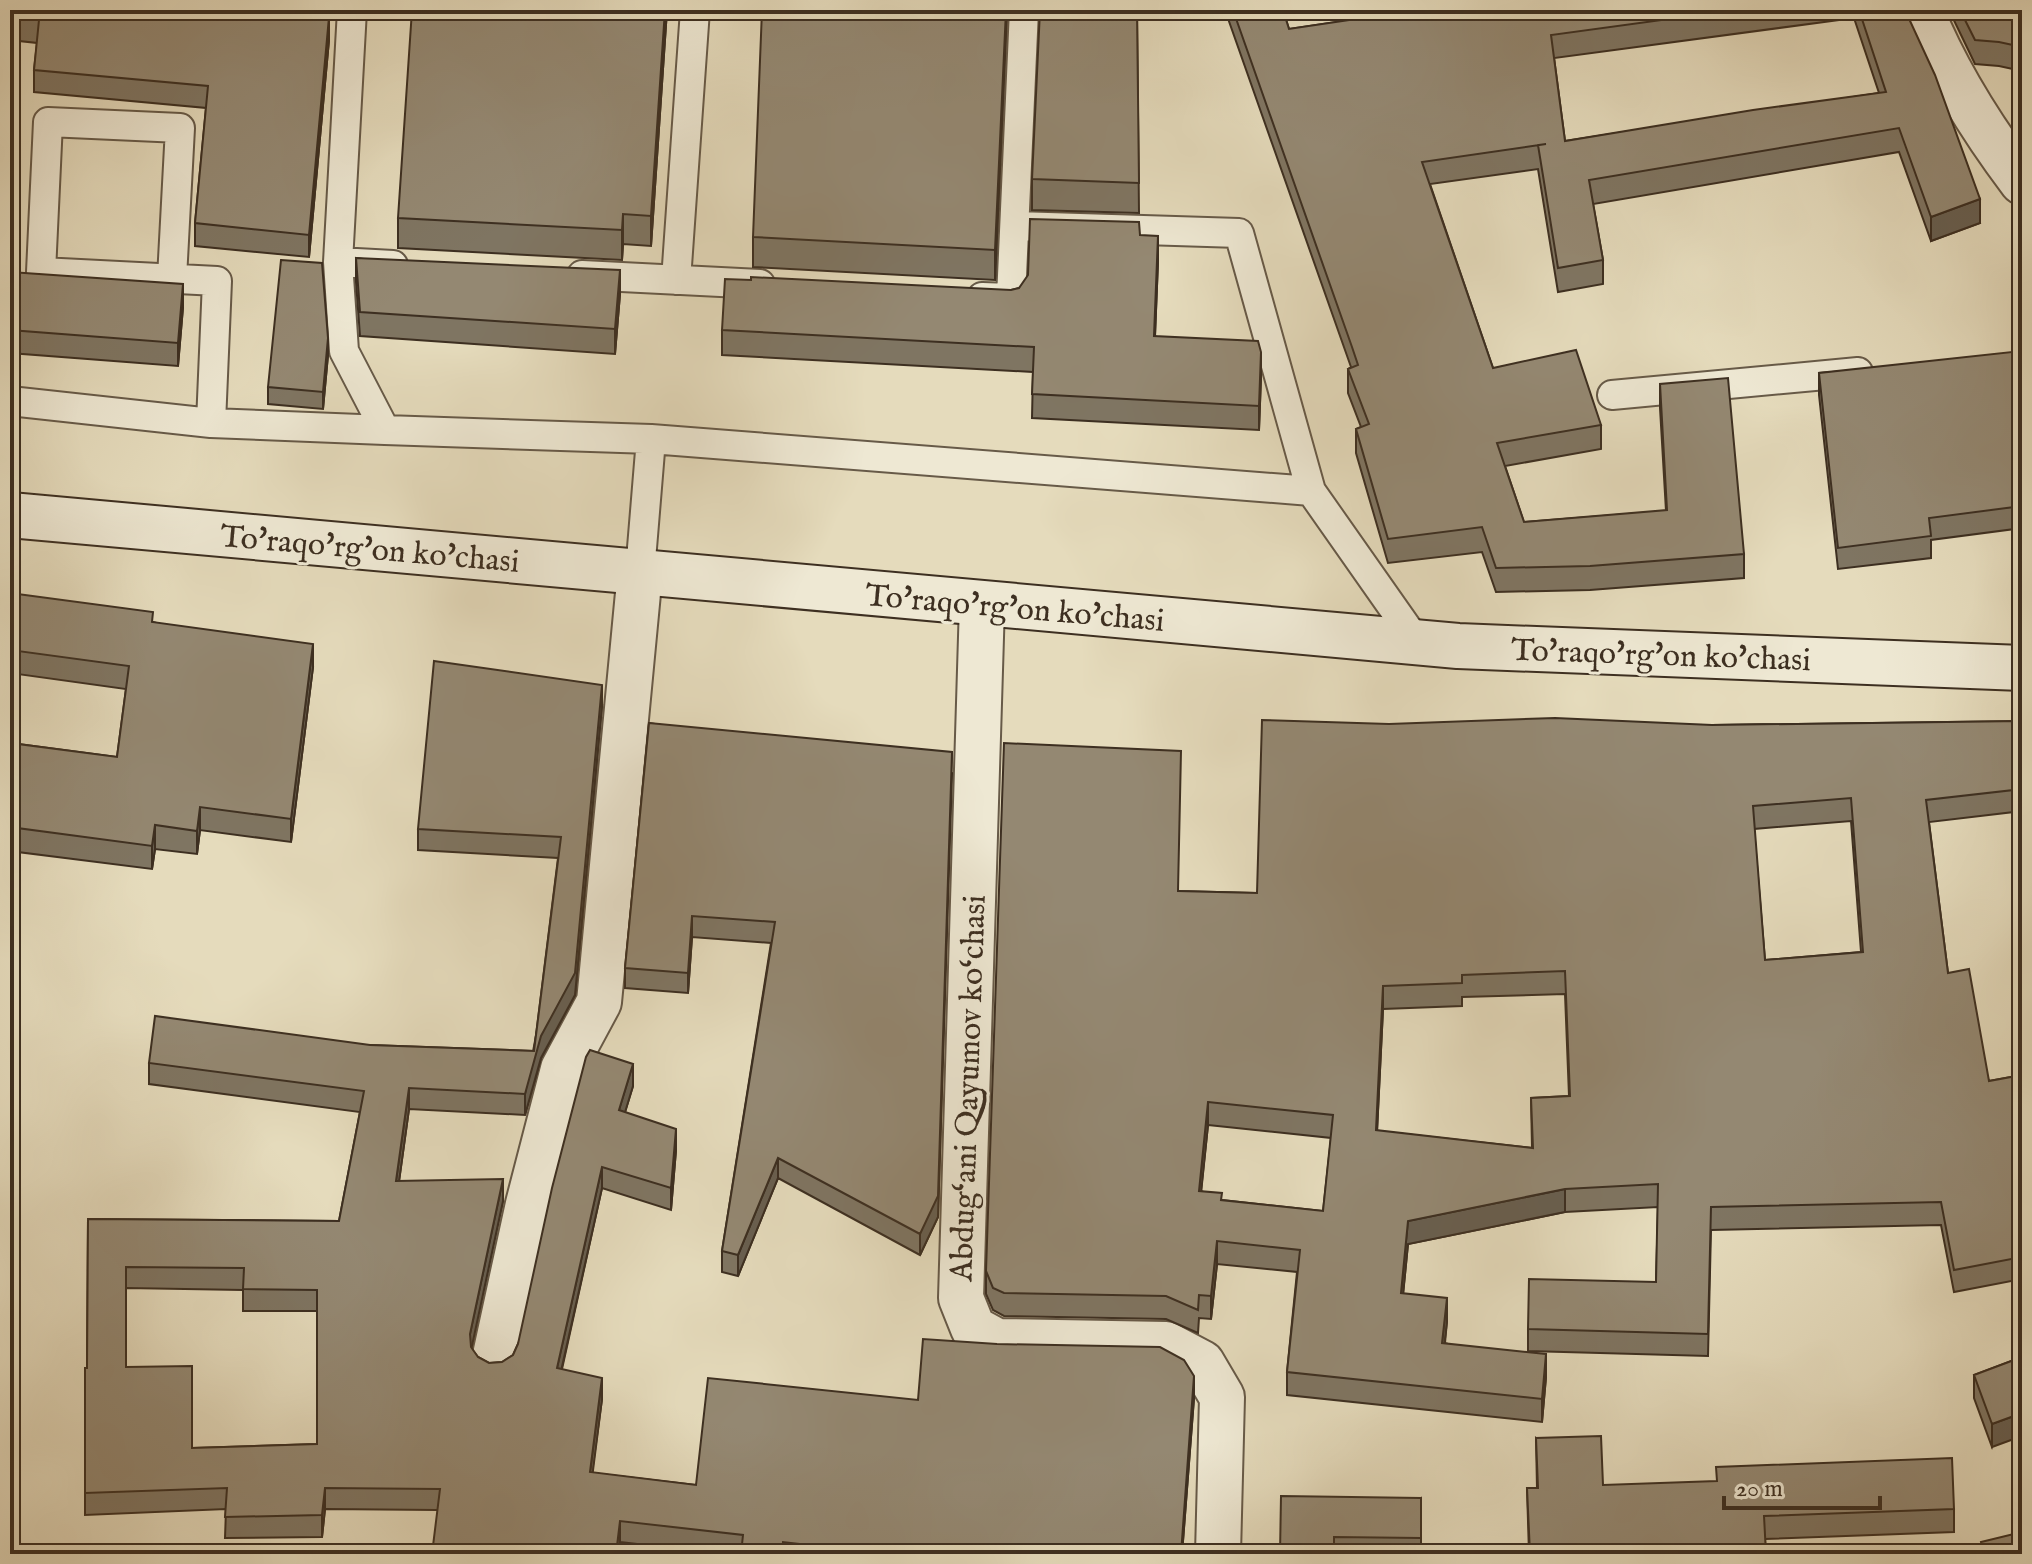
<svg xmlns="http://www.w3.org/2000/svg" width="2032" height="1564" font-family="'IM FELL English',serif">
<rect width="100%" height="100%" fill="#e5dbbc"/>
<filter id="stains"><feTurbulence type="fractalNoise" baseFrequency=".0025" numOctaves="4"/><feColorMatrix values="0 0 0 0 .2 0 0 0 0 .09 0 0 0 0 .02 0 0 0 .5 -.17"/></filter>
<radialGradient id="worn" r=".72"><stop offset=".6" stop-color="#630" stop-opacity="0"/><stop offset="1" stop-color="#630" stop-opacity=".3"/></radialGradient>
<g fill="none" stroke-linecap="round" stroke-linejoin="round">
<!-- service casing -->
<g stroke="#675a48" stroke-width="32">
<path id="service" d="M352 10 338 262 344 351 385 430 651 439
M338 262 393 265
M582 275 760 284
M172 278 180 128 48 122 41 272 217 281 211 423
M676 280 695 10
M982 297 1011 298 1024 10
M1612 395 1858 372
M10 401 211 423 385 430
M1311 491 1417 642
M640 572 651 439 1311 491 1239 233 1015 226"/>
</g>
<!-- minor casing -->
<g stroke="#675a48" stroke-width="48">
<path id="minor" d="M982 604 961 1298 973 1328 997 1341 1166 1344 1202 1363 1222 1397 1218 1554
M494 1360 528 1204 563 1069 599 1002 640 572"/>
</g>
<!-- tertiary casing -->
<g stroke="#675a48" stroke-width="48">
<path id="tertiary" d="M1921 10C1946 72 1982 129 2022 182"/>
</g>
<!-- secondary casing -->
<g stroke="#3d2f21" stroke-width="48">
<path id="secondary" d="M10 515 1458 646 2022 668"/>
</g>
<!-- service -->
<use href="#service" stroke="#eee8d3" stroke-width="28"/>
<!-- minor -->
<use href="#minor" stroke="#eee8d3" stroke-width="44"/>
<!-- tertiary -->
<use href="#tertiary" stroke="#eee8d3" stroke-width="44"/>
<!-- secondary -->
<use href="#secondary" stroke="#eee8d3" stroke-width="44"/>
</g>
<!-- wall -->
<path fill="#7f7562" stroke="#3d2f21" stroke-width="2" fill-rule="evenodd" d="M10 10H299V14L329 40 309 257 195 246V223L206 108 34 92V70L37 43 10 40Z
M667 10 651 246 623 244 622 260 398 248V218Z
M1007 10 995 280 753 267V237Z
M1137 10 1139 213 1032 210V179Z
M1225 10H1283L1289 29 1417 10H1905L1980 223 1931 241 1899 152 1593 204 1603 260V284L1558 292 1538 169 1430 184 1493 368 1601 425V449L1505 466 1524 522 1666 511 1660 408V384L1744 554V578L1590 590 1496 592 1482 552 1388 563 1356 453V429L1361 427 1348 393V369L1351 367ZM1854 18 1879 93 1565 141 1554 58Z
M1949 10H2022V71L1999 66 1975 64Z
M1140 235 1158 261 1155 336 1261 377 1259 430 1032 418 1033 372 722 355V330L1011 290 1019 288Z
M356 258 620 294 615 354 360 336 356 282Z
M10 272 183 307 178 366 10 353Z
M328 355 323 409 268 404V387Z
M2022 358V528L1931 540V558L1838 569 1819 395V373Z
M10 593 153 622 313 667 291 842 200 830 197 854 155 849 152 869 10 851V743L117 757 126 689 10 673Z
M602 706 575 995 541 1058 525 1115 409 1109 399 1181 503 1201 471 1348 478 1357 489 1363 502 1362 513 1355 633 1086 625 1112 676 1150 671 1210 602 1188 562 1369 602 1399 592 1473 696 1485 918 1400 1194 1398 1182 1554H724L620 1542 437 1510 325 1509 322 1537 225 1538 226 1509 85 1515V1368H87L88 1219 339 1221 360 1112 149 1084V1063L370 1045 534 1051 558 858 418 850V829ZM126 1288 243 1290V1311H317V1444L192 1448 126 1367Z
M2022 721V811L1929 822 1948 973 1989 1081 2022 1075V1279L1954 1292 1941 1225 1711 1230 1708 1356 1528 1351V1329L1656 1282 1658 1207 1565 1212 1408 1244 1403 1294 1447 1321 1445 1343 1546 1377 1542 1422 1287 1395V1372L1297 1272 1217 1264 1211 1319 1199 1318 1198 1333 1166 1319 1004 1316 993 1310 986 1294V1271L1178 891 1257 893 1389 724 1712 725ZM1851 821 1861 952 1765 960 1754 829ZM1565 994 1569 1096 1531 1098 1532 1148 1377 1131 1383 1009 1462 1006V997ZM1208 1125 1331 1138 1323 1211 1222 1200 1201 1191Z
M649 723 952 773 938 1217 920 1255 778 1178 738 1276 722 1272V1251L771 943 692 937 688 993 625 988V968Z
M2022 1357 1992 1447 1974 1398V1375Z
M1536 1438 1603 1485 1954 1509V1532L1765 1539 1766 1554H1529L1527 1488H1537Z
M1421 1498V1554H1280Z"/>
<!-- shaded-wall -->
<path fill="#685f50" stroke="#3d2f21" stroke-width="2" d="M665 10H667L651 246V216Z
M1006 10H1007L995 280V250Z
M329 17V40L309 257V235Z
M1980 199V223L1931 241V217Z
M623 214V244L622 260V230Z
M1158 236V261L1154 360V336Z
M620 270V294L615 354V329Z
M183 284V307L178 366V343Z
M328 338V355L323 409V392Z
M1261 352V377L1259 430V406Z
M313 644V667L291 842V819Z
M602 685V706L575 995 541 1058 525 1115V1094Z
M952 752 938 1217 920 1255V1234Z
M200 807V830L197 854V831Z
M155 825V849L152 869V846Z
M692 916V937L688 993V973Z
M1383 986V1009L1376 1153V1130Z
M633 1064V1086L619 1132V1110Z
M409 1088V1109L396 1203V1181Z
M1208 1102V1125L1199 1213V1191Z
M676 1129V1150L671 1210V1188Z
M778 1158V1178L738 1276V1255Z
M602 1167V1188L557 1389V1368Z
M503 1179V1201L470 1355V1334Z
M1565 1189V1212L1408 1244 1401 1316V1293L1408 1221Z
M1217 1241V1264L1211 1319V1296Z
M1447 1298V1321L1442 1365V1343Z
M1546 1354V1377L1542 1422V1399Z
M1194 1376V1398L1182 1554H1181Z
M602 1378V1399L590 1494V1472Z
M2022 1413V1436L1992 1447V1424Z
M325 1488V1509L322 1537V1515Z
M620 1521V1542L618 1554H616Z"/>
<!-- building -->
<path fill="#948872" stroke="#3d2f21" stroke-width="2" fill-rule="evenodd" d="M10 10H297V13L329 17 309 235 195 223 208 86 34 70 39 20 10 17Z
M412 10H665L651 216 623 214 622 230 398 218Z
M762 10H1006L995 250 753 237Z
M1040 10H1137L1139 183 1032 179Z
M1233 10H1283L1289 29 1417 10H1735L1551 35 1565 141 1753 110 1886 92 1859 10H1905L1935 75 1980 199 1931 217 1899 128 1589 180 1603 260 1558 268 1538 145 1546 144 1422 162 1493 368 1576 350 1601 425 1497 443 1524 522 1667 510 1660 384 1728 378 1744 554 1590 566 1496 568 1482 527 1388 539 1356 429 1369 424 1348 369 1358 365 1352 347Z
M1960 10H2022V47L1999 42 1975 40Z
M1030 219 1139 222 1140 235 1158 236 1154 336 1258 341 1261 352 1259 406 1032 394 1034 347 722 330 725 279 751 280V277L1011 290 1019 288 1028 275Z
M356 258 620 270 615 329 360 312Z
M281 260 322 263 328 338 323 392 268 387Z
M10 272 183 284 178 343 10 330Z
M2021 351 2022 506 1929 518 1931 536 1838 548 1819 373Z
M10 593 153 612 152 622 313 644 291 819 200 807 197 831 155 825 152 846 10 827V743L117 757 129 666 10 650Z
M434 661 602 685 575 973 541 1036 525 1094 409 1088 396 1181 503 1179 470 1334 471 1347 478 1357 489 1363 502 1362 513 1355 518 1344 552 1188 586 1057 590 1050 633 1064 619 1110 676 1129 671 1188 602 1167 557 1368 602 1378 590 1472 696 1485 708 1378 918 1400 923 1339 997 1344 1160 1347 1184 1360 1194 1376 1181 1554H888L783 1542 782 1554H741L743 1535 620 1521 616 1554H432L440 1489 325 1488 322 1515 225 1517 227 1488 85 1493V1368H87L88 1219 339 1221 364 1091 149 1063 155 1016 370 1045 534 1051 561 837 418 829ZM126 1267 244 1268 243 1289 317 1290V1444L192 1448V1366L126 1367Z
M1555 718 1712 725 2022 721V789L1926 800 1948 973 1969 969 1989 1081 2022 1075V1257L1954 1270 1941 1202 1711 1207 1708 1334 1528 1329 1529 1279 1656 1282 1658 1184 1565 1189 1408 1221 1401 1293 1447 1298 1442 1343 1546 1354 1542 1399 1287 1372 1300 1250 1217 1241 1211 1296 1199 1295 1198 1310 1166 1296 1004 1293 993 1288 986 1271 1004 743 1181 751 1178 891 1257 893 1262 720 1389 724ZM1851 798 1863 952 1765 960 1753 806ZM1565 971 1570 1096 1531 1098 1533 1148 1376 1130 1383 986 1462 983V975ZM1208 1102 1333 1115 1323 1211 1221 1200 1222 1193 1199 1191Z
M649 723 952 752 938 1196 920 1234 778 1158 738 1255 722 1251 775 922 692 916 688 973 625 968Z
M2022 1357V1413L1992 1424 1974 1375Z
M1601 1436 1603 1485 1717 1481 1716 1467 1952 1458 1954 1509 1764 1516 1766 1554H1679V1549L1530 1554 1527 1488H1538L1536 1438Z
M1281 1496 1421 1498V1538L1334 1537V1554H1280Z
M2022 1532V1554H1984L1981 1542Z"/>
<g text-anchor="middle" stroke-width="6" stroke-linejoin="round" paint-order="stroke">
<!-- street labels -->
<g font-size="32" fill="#3d2f21" stroke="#eee8d3">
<text transform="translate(370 548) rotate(5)" y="11">To'raqo'rg'on ko'chasi</text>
<text transform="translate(1015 607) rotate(5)" y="11">To'raqo'rg'on ko'chasi</text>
<text transform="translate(1661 654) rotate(2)" y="11">To'raqo'rg'on ko'chasi</text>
<text transform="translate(967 1088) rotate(-88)" y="11">Abdug‘ani Qayumov ko‘chasi</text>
</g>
</g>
<!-- margin -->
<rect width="2032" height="1564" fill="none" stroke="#e5dbbc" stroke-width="40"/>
<rect x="12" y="12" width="2008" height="1540" fill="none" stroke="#3d2f21" stroke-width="4"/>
<rect x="20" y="20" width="1992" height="1524" fill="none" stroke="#3d2f21" stroke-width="2"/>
<!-- scale -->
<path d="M1724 1496v12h156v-12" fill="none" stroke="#3d2f21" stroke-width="4"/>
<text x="1736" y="1496" font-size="24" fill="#3d2f21" stroke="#eee8d3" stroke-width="6" paint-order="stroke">20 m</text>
<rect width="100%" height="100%" filter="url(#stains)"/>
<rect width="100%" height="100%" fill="url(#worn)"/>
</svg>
